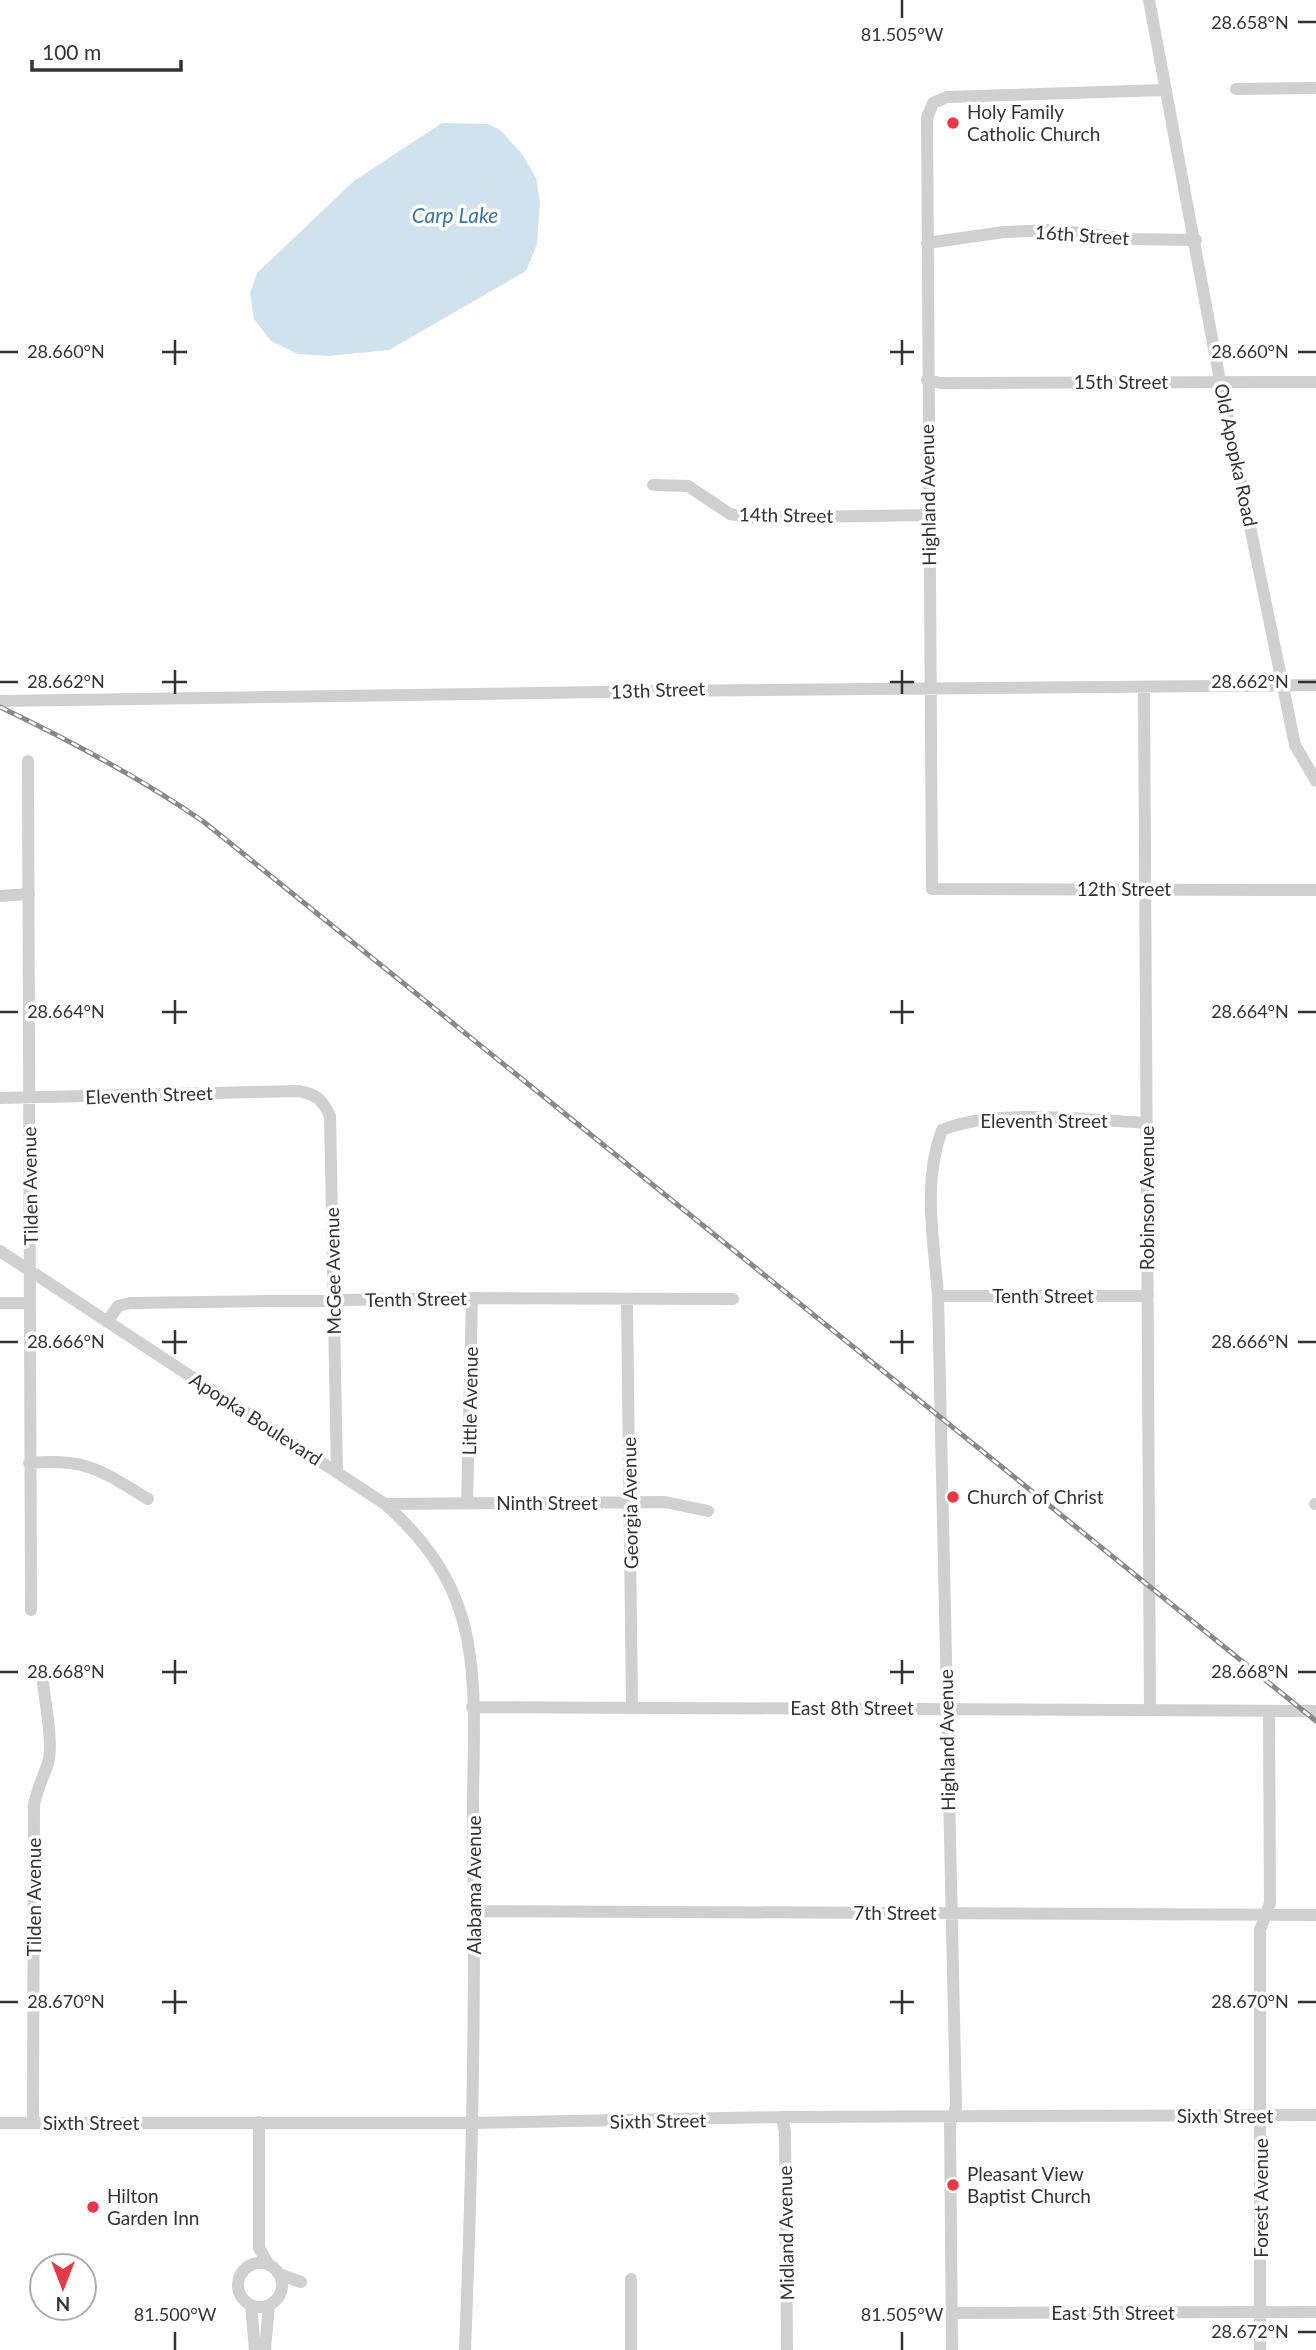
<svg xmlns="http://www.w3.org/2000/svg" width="1316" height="2350" font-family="Lato,sans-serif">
<rect width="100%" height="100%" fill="#fff"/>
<!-- water -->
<path fill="#cfe2ee" d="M442 123 488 124 500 130 522 154 536 178 540 201 537 244 526 271 389 350 328 356 298 354 271 341 254 319 250 294 257 273 354 181Z"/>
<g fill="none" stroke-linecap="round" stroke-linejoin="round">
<!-- minor -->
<path stroke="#d0d0d0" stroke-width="12" d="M1149 0 1220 381 1295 745 1316 781
M1236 89 1316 88
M1164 90 947 97 933 103 927 118 932 889 1316 890
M927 243 1004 232 1055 230 1127 239 1196 240
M927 380 941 383 1316 382
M653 485 688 486 730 514 753 518 928 515
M1144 687 1150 1709
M0 701C439 694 877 687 1316 685
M28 761 31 1610
M0 896 29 894
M0 1098 298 1091C316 1094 322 1099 330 1116L337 1472
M0 1251 385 1504C422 1537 450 1573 463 1621 480 1683 472 1762 473 1827 476 2001 472 2176 465 2350
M938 1296H1148
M627 1300 632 1707
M0 1303H30
M107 1322 118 1306 130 1303 472 1298 733 1299
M29 1463C87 1458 100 1470 148 1499
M467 1503 472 1298
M385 1504 665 1502 708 1511
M1315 1504H1316
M472 1707 1316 1711
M474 1911 1316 1915
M782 2117 785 2132 787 2350
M259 2122V2248L269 2265
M0 2123H472L782 2117 1316 2115
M33 2123 34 1805C37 1789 43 1778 48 1763 54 1743 44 1697 42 1675
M238 2285a22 22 0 1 1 44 0a22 22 0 1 1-44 0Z
M279 2274 301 2282
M631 2279V2350
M251 2305 255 2350
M952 2313 1316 2312
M265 2350 269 2305
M952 2350 950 2124 956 2107 938 1296C934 1240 922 1183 942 1130 994 1108 1089 1120 1147 1123
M1260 2350V1930L1270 1903 1269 1711"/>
<!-- rail casing -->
<g stroke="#888" stroke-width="5">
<path id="rail" d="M0 707C71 741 139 777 204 822L1316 1721"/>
</g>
<!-- rail -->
<use href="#rail" stroke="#fff" stroke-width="2.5" stroke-dasharray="8" stroke-linecap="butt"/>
</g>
<!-- ticks -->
<path fill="none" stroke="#333" stroke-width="2.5" d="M902 0V18M1298 22H1316M175 340V365M902 340V365M0 352H18M162 352H187M890 352H914M1298 352H1316M175 670V694M902 670V694M0 682H18M162 682H187M890 682H914M1298 682H1316M175 1000V1024M902 1000V1024M0 1012H18M162 1012H187M890 1012H914M1298 1012H1316M175 1330V1354M902 1330V1354M0 1342H18M162 1342H187M890 1342H914M1298 1342H1316M175 1660V1684M902 1660V1684M0 1672H18M162 1672H187M890 1672H914M1298 1672H1316M175 1990V2014M902 1990V2014M0 2002H18M162 2002H187M890 2002H914M1298 2002H1316M175 2332V2350M902 2332V2350M1298 2332H1316"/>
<!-- markers -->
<g fill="#e63946" stroke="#fff" stroke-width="2.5">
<circle cx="953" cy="123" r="7"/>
<circle cx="953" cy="1497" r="7"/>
<circle cx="953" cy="2185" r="7"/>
<circle cx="93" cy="2207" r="7"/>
</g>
<g text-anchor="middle" stroke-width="7" stroke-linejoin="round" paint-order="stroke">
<!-- poi labels -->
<g font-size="19" fill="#333" stroke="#fff" text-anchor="start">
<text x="967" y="119">Holy Family<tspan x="967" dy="22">Catholic Church</tspan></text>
<text x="967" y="1504">Church of Christ</text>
<text x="967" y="2181">Pleasant View<tspan x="967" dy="22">Baptist Church</tspan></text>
<text x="107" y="2203">Hilton<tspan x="107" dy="22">Garden Inn</tspan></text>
</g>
<!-- street labels -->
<g font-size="19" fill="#333" stroke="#fff">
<text transform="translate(1082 235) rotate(4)" y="7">16th Street</text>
<text x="1121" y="389">15th Street</text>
<text transform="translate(1236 455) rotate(78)" y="7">Old Apopka Road</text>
<text transform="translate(928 495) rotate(-91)" y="7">Highland Avenue</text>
<text transform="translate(786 515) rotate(1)" y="7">14th Street</text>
<text transform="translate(658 690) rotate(-2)" y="7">13th Street</text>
<text x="1124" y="896">12th Street</text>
<text transform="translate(149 1095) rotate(-2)" y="7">Eleventh Street</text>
<text x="1044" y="1128">Eleventh Street</text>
<text transform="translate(30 1186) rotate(-91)" y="7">Tilden Avenue</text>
<text transform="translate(1147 1198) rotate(-90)" y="7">Robinson Avenue</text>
<text transform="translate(333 1271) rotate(-91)" y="7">McGee Avenue</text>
<text x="1043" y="1303">Tenth Street</text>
<text transform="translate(416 1299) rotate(-1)" y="7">Tenth Street</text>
<text transform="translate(470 1401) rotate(-89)" y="7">Little Avenue</text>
<text transform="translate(256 1419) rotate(33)" y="7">Apopka Boulevard</text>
<text x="547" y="1510">Ninth Street</text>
<text transform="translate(630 1503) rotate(-91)" y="7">Georgia Avenue</text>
<text x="852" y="1715">East 8th Street</text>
<text transform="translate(947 1740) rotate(-91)" y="7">Highland Avenue</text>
<text transform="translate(474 1885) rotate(-90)" y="7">Alabama Avenue</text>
<text transform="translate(34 1897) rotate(-90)" y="7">Tilden Avenue</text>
<text x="895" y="1920">7th Street</text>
<text x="1225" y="2123">Sixth Street</text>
<text transform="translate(658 2121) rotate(-1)" y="7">Sixth Street</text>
<text x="91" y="2130">Sixth Street</text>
<text transform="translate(1261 2198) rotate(-90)" y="7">Forest Avenue</text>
<text transform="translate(786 2233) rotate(-91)" y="7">Midland Avenue</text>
<text x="1113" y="2320">East 5th Street</text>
</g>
<!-- water labels -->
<g font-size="21" font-style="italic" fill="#3f7597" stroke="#fff">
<text x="455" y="223">Carp Lake</text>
</g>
</g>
<g font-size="18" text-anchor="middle" fill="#333" stroke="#fff" stroke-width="7" stroke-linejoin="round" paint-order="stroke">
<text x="1250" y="29">28.658°N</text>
<text x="902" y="41">81.505°W</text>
<text x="1250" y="358">28.660°N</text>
<text x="66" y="358">28.660°N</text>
<text x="1250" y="688">28.662°N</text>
<text x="66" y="688">28.662°N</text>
<text x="1250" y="1018">28.664°N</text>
<text x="66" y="1018">28.664°N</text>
<text x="66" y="1348">28.666°N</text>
<text x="1250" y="1348">28.666°N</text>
<text x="66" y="1678">28.668°N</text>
<text x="1250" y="1678">28.668°N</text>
<text x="1250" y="2008">28.670°N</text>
<text x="66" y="2008">28.670°N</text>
<text x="175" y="2321">81.500°W</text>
<text x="902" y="2321">81.505°W</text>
<text x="1250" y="2338">28.672°N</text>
</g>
<!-- north arrow -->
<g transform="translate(63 2287) rotate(180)"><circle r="33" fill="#ffffff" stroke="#adadad" stroke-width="2"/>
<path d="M0-5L12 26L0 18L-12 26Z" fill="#e63946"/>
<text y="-10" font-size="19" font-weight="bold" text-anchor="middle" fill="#333333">N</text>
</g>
<!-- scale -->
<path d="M32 60v10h149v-10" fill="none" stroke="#333333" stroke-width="3.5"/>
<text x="42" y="60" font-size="21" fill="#333333" stroke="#ffffff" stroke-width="5" paint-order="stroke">100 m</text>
</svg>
